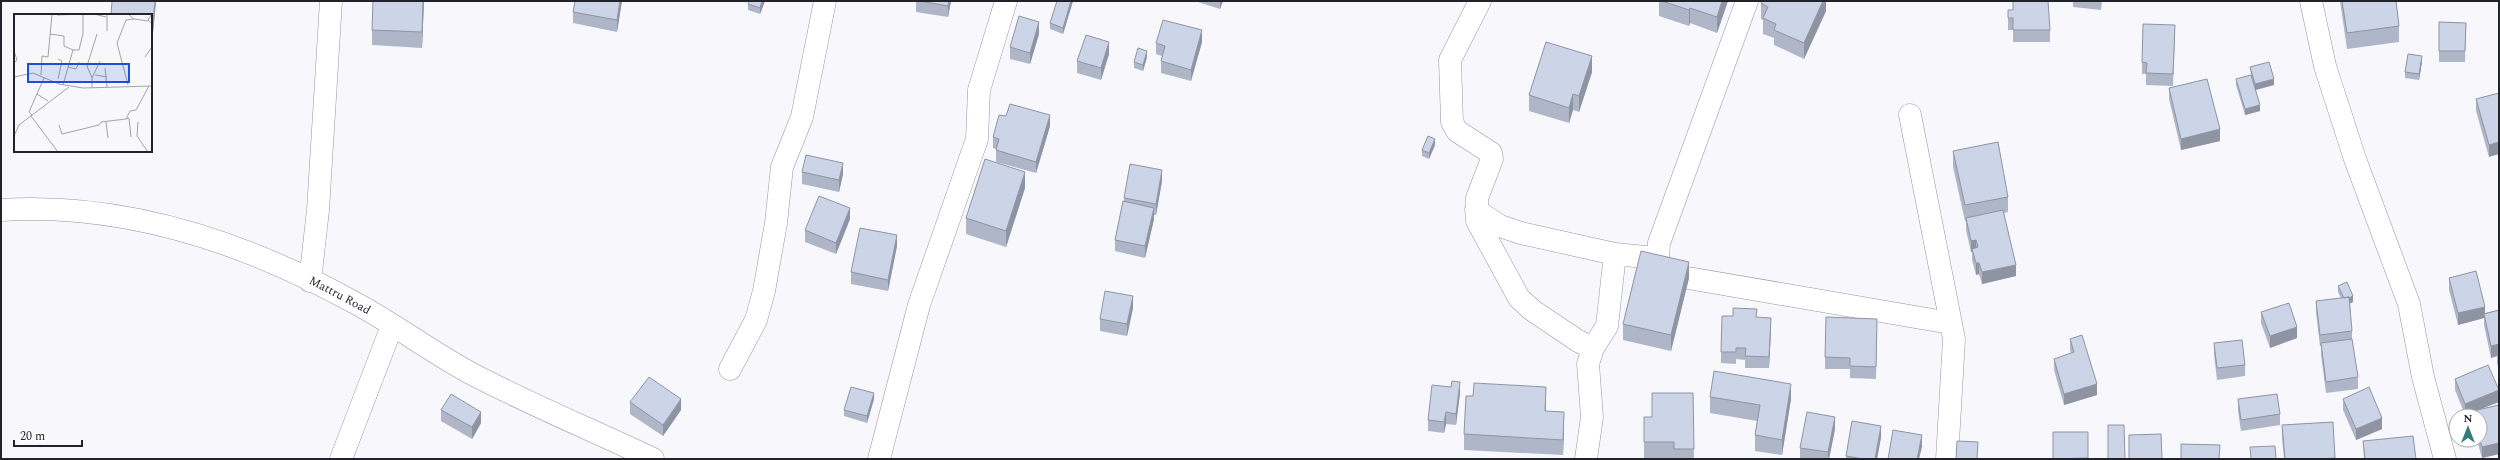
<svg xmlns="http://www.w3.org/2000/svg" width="2500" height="460" font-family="Spectral,serif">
<rect width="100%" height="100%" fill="#f8f8fc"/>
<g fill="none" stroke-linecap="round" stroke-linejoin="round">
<!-- minor casing -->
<g stroke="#9594a8" stroke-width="23">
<path id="minor" d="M1480 1 1450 60 1452 122 1457 131 1491 153 1492 159 1477 198V221L1519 298 1532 310 1578 341 1593 348 1588 364 1592 417 1586 459
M2311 1 2325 66 2355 159 2409 304 2423 377 2445 459
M1910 115 1954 339 1947 459
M1476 210 1500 226 1521 233 1615 254
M1659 273 1950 323
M310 281 318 210 331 1
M1593 348 1607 326 1615 254 1645 257 1657 273 1659 243 1747 1
M730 369 756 320 764 291 776 223 782 167 802 117 825 1
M341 459 392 326
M879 459 919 305 977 139 979 90 1006 1"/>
</g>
<!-- secondary casing -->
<g stroke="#9594a8" stroke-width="23">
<g id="secondary">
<path id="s1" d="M1 210C127 202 249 244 357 304 398 326 435 355 476 376 534 406 594 431 653 459"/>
</g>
</g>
<!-- minor -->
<use href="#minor" stroke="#fff" stroke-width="22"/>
<!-- secondary -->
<use href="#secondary" stroke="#fff" stroke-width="22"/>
</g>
<!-- wall -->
<path fill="#afb6c8" d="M156 1 153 33H151V15Z
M424 1 422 48 372 45V30Z
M622 1 617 32 573 23V12Z
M765 1 760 14 748 10V4Z
M916 1H951L948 17 916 12Z
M1073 1 1063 34 1050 29V23Z
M1195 1H1223L1220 9Z
M1659 1H1728L1717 33 1690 23 1689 26 1659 16Z
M1826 1V11L1804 59 1774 45V38L1763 34V20L1761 19V3Z
M2073 1H2102L2101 10 2073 7Z
M2340 1H2396L2399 26V42L2347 49Z
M2008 10 2050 30V42H2013V30H2008Z
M2439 22 2466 23 2465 62H2439Z
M1039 34 1030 64 1010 59V47Z
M2175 37 2173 86 2146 85V74H2142V62Z
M1202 42 1191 81 1161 73V61L1162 56 1156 54V43Z
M1109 54 1101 80 1077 73V61Z
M1147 57 1143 71 1134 68V62Z
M2422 62 2419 80 2405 78V72Z
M2250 67 2274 85 2256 90 2260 111 2245 115 2236 85V79L2251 75Z
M1592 72 1579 112 1573 110 1569 123 1529 111V95Z
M2169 88 2220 141 2181 150 2169 99Z
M2499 93 2489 157 2476 111V99Z
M1050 126 1036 173 996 162V149L993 148V137Z
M1435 145 1429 159 1422 156V150Z
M1953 151 2008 197V212L2004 213 2016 276 1982 284 1979 274 1976 275 1972 260V252H1971L1966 230V221H1965L1953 167Z
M802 172 843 174 839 192 802 184Z
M1162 181 1156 215H1154V219L1145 258 1115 251V240L1124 201V198Z
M1025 188 1006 247 966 234V218Z
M850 219 836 254 805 242V230Z
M897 246 888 291 851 284V272Z
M1689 278 1671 351 1623 340V324Z
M2449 278 2485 313 2499 310V370L2497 363V356L2491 358 2484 325V318L2458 325 2449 290Z
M2338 286 2353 302 2350 303 2352 331V341L2358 377V389L2326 393 2321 355V346H2320L2316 312V301L2341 298 2338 292Z
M1133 308 1127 336 1100 331V319Z
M2261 312 2297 338 2270 348 2261 323Z
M1757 317 1771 329 1769 368H1745V360L1736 359V364L1721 363V352Z
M1877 330 1876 379 1850 378V369H1825V357Z
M2070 339 2097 395 2064 405 2054 370V359L2071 353 2070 350Z
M2214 343 2245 365V376L2217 380 2214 355Z
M2455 379 2499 402 2480 409 2499 405V454L2482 458 2477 440H2480V416H2473V412L2465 415 2455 390Z
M1460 393 1456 425 1446 424 1444 433 1428 431V420Z
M1693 393 1694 459H1674V458H1644V417H1652Z
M1710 397 1791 399 1782 455 1755 451V435L1757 421 1710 413Z
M874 399 867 423 844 416V410Z
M2238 399 2280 414V425L2241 431 2238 411Z
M2343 399 2382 429 2356 440 2343 410Z
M630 402 681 410 663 436 630 414Z
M1546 403V411L1564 427 1563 455 1464 450V434Z
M441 410 481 423 472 439 441 421Z
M2333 422 2335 459H2284L2282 437V425Z
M1835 429 1829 459H1800V448Z
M1881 437 1877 459H1846V456Z
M2363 441 2416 459H2364Z"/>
<!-- shaded-wall -->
<path fill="#8f94a2" d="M155 1H156L153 33V21Z
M423 1H424L422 48V32Z
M620 1H622L617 32V20Z
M762 1H765L760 14V8Z
M949 1H951L948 17V6Z
M1071 1H1073L1063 34V28Z
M1220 1H1223L1220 9Z
M1722 1H1728L1717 33V17Z
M1823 1H1826V11L1804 59V43Z
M1690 8V23L1689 26V10Z
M1039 22V34L1030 64V53Z
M1202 30V42L1191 81V70Z
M1109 42V54L1101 80V68Z
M1147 51V57L1143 71V65Z
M1592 56V72L1579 112V96Z
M2422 56V62L2419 80V74Z
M2274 79V85L2255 90V84Z
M1573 94V110L1569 123V108Z
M2260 105V111L2245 115V109Z
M1050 115V126L1036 173V162Z
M2220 129V141L2181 150V139Z
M1435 139V145L1429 159V153Z
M2499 142V154L2489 157V145Z
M843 163V174L839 192V180Z
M1162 170V181L1156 215V204Z
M1025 172V188L1006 247V231Z
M850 208V219L836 254V243Z
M1154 208V219L1145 258V246Z
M897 235V246L888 291V280Z
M1976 240V251L1972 249V252H1971V241Z
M1689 262V278L1671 351V335Z
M1976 263H1979V274L1976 275Z
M2016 265V276L1982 284V272Z
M1133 296V308L1127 336V324Z
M2353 296V302L2344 306V299Z
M2485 307V318L2484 314V318L2458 325V313Z
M1771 318V329L1769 368V357Z
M2297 327V338L2270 348V336Z
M2499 344V356L2497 352V356L2491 358V346Z
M1460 382V393L1456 425V414Z
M1791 384V399L1782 455V440Z
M2097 384V395L2064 405V394Z
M1546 387V403L1545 427V411Z
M2499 390V402L2465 415V404Z
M874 393V399L867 423V416Z
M681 399V410L663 436V425Z
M481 412V423L472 439V427Z
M1446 412V424L1444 433V422Z
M1564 412V427L1563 455V440Z
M1835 417V429L1829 459H1828V452Z
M2382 418V429L2356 440V429Z
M1881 426V437L1877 459H1875Z
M1922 435V447L1919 459H1917Z
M2499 443V454L2482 458V447Z"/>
<!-- building -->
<path fill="#ccd4e8" stroke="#8f94a2" d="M112 1H155L153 21H151V15H111Z
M373 1H423L422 32 372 30Z
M575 1H620L617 20 573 12Z
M749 1H762L760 8 748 4Z
M920 1H949L948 6Z
M1057 1H1071L1063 28 1050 23Z
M1662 1H1722L1717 17 1690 8 1689 10Z
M1762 1H1823L1804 43 1774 30 1776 24 1763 18 1768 7 1761 3Z
M2013 1H2048L2050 30H2013V18H2008V10H2013Z
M2342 1H2396L2399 26 2347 33Z
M1019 16 1039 22 1030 53 1010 47Z
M1163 20 1202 30 1191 70 1161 61 1165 46 1156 43Z
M2439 22 2466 23 2465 51H2439Z
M2143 24 2175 25 2173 74 2146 73 2147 63 2142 62Z
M1086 35 1109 42 1101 68 1077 61Z
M1546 42 1592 56 1579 96 1573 94 1569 108 1529 95Z
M1138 48 1147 51 1143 65 1134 62Z
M2408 54 2422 56 2419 74 2405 72Z
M2269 62 2274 79 2255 84 2250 67Z
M2251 75 2260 105 2245 109 2236 79Z
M2207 79 2220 129 2181 139 2169 88Z
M2499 93V142L2489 145 2476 99Z
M1010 104 1050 115 1036 162 996 150 999 139 993 137 999 115 1006 116Z
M1428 136 1435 139 1429 153 1422 150Z
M1998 142 2008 197 1965 205 1953 151Z
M806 155 843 163 839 180 802 172Z
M985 159 1025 172 1006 231 966 218Z
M1130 164 1162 170 1156 204 1124 198Z
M819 196 850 208 836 243 805 230Z
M1123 201 1154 208 1145 246 1115 240Z
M2003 210 2016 265 1982 272 1979 263H1976L1972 249 1978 247 1976 240 1971 241 1966 218Z
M860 228 897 235 888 280 851 272Z
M1641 251 1689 262 1671 335 1623 324Z
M2476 271 2485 307 2458 313 2449 278Z
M2347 282 2353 296 2349 298V297L2344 298 2338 286Z
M1105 291 1133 296 1127 324 1100 319Z
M2349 297 2352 331 2320 335 2316 301Z
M2289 303 2297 327 2270 336 2261 312Z
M1733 308 1757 309 1756 317 1771 318 1769 357 1745 356 1746 348H1736V352H1721L1722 316H1733Z
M2499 310V344L2491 346 2484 314Z
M1826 317 1877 319 1876 367 1850 366V358L1825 357Z
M2082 335 2097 384 2064 394 2054 359 2074 352 2070 339Z
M2352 339 2358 377 2326 382 2321 343Z
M2242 340 2245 365 2217 368 2214 343Z
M2499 351V359L2497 352Z
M2488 365 2499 390 2465 404 2455 379Z
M1714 371 1791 384 1782 440 1755 435 1760 405 1710 397Z
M649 377 681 399 663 425 630 402Z
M1452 381 1460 382 1456 414 1446 412 1444 422 1428 420 1432 385 1451 387Z
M1474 383 1546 387 1545 411 1564 412 1563 440 1464 434 1466 396H1473Z
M851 387 874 393 867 416 844 410Z
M2369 387 2382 418 2356 429 2343 399Z
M1652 393H1693L1694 449H1674V442H1644V417H1652Z
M451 394 481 412 472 427 441 410Z
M2277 394 2280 414 2241 420 2238 399Z
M2499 405V443L2482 447 2480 440V416H2474L2473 411Z
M1807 412 1835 417 1828 452 1800 448Z
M1852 421 1881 426 1875 459H1863L1846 456Z
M2333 422 2335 458 2323 459H2285L2282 425Z
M2108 425H2124L2125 459H2108Z
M1893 430 1922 435 1917 459H1888Z
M2053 432H2088V458L2053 459Z
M2161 434 2162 459H2129V435Z
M2413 436 2416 459H2365L2363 441Z
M1957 441 1978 442 1977 459H1956Z
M2181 444 2220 445 2219 459H2181Z
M2275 446 2276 459H2251L2250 447Z"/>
<g text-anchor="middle" stroke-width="3.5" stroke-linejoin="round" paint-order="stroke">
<!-- street labels -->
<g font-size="12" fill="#22222a" stroke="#fff">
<text dy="4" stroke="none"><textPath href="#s1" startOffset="354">Mattru Road</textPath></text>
</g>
</g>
<!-- overview -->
<g transform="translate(14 14)">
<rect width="138" height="138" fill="#f8f8fc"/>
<path fill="none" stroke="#a2a2a8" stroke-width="1" d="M80 0 92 3M93 0V17M114 0 120 5 134 7 135 4M138 0 134 6 138 10M43 1 69 0M36 20 50 22V32L59 36M0 37 3 46 0 49M131 43 138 33M54 53 62 55 65 48M91 54 93 73M27 61 28 42 34 43 38 0M81 61 93 63M0 63 19 59 45 70 69 74 138 72M78 64 86 47M44 65 48 47 44 45M49 71 59 36H65L69 19V0M114 71 103 29 112 6 120 5M78 74V64L73 52 83 20M23 80 34 87M18 101 15 98 30 64M17 102 44 138M92 108 94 124M124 108 123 122 134 138M45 111 48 120 85 111 87 108 112 105M0 122 5 111 55 73M117 123 115 104 112 105 116 97 122 96 135 72"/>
<path fill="#1d4ed8" fill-opacity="0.15" stroke="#1d4ed8" stroke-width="2" d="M14 50H115V68H14Z"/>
<rect width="138" height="138" fill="none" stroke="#22222a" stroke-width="2"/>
</g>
<!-- border -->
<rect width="2500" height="460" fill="none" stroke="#22222a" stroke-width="4"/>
<!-- north arrow -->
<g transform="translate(2468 428)"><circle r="19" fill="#ffffff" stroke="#a7a7aa"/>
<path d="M0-3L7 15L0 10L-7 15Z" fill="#357d79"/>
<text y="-6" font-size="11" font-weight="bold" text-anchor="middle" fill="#22222a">N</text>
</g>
<!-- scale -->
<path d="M14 440v6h68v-6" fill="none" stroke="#22222a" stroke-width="2"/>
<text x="20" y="440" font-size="12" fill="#22222a" stroke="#ffffff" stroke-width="3" paint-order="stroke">20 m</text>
</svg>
